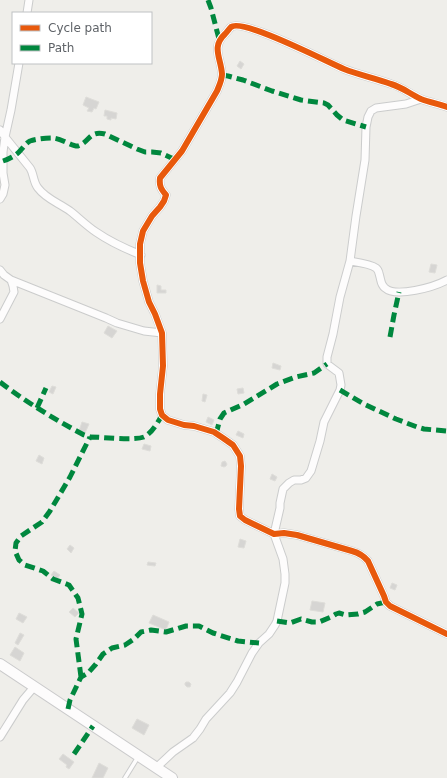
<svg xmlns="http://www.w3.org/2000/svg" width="447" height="778" font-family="'DejaVu Sans',sans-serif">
<rect width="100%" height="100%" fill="#efeeea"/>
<!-- building -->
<path fill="#d6d5d3" stroke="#deddd9" d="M240 61 244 64 241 69 237 66Z
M86 97 99 102 96 109 94 108 92 112 87 111 89 108 83 105Z
M105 110 117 113 116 119 111 118V120L107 119V116H104Z
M431 264 437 265 435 273 429 272Z
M157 285 161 286V290H166V293H157Z
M108 326 117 331 112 338 104 333Z
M273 363 281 366 280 370 272 368Z
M52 386 56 387 53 394 49 392Z
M243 388 244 393 238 394 237 389Z
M203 394 207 395 205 402 202 401Z
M208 417 214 420 212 425 206 422Z
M82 422 89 424 85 433 79 431Z
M238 431 244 434 243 438 236 435Z
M144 444 151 446 150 451 142 449Z
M39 455 44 458 42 464 36 461Z
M225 461 227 464 226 466 224 467 221 466 222 462Z
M272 474 277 477 275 481 270 479Z
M240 539 246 541 244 548 238 547Z
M70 545 74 548 71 553 67 549Z
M148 562 156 563 155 566 147 565Z
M54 571 60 575 57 579 51 575Z
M392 583 397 585 395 590 390 588Z
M312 601 325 603 323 612 310 610Z
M73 608 79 613 75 617 69 612Z
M19 613 27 617 23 623 16 619Z
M153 615 169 622 166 630 149 623Z
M20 633 24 635 18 645 15 643Z
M15 647 24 653 20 661 10 655Z
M186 682H189L191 684 190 687H187L185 685V683Z
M137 719 149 725 144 735 132 728Z
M63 754 74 762 69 769 66 767 67 765 59 759Z
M99 763 108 768 103 778H92Z"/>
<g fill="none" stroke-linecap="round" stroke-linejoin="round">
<!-- service casing -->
<g stroke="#cbcccc" stroke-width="5.5">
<path id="service" d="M125 778 138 757"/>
</g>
<!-- minor casing -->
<g stroke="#cbcccc" stroke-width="9">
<path id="minor" d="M27 13 29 0
M447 107C438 104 429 102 421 99 410 94 402 87 391 84 375 78 359 75 344 69 327 62 243 18 231 27 229 29 227 32 225 34 211 47 221 58 222 74 222 80 219 86 217 91L182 151 160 178C159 186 161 189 166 195L164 201 160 207 152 216 143 231 140 244V263L143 281 149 302 155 314 162 333 163 366 160 394V409L162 415 168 420 184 425 194 426 214 432 223 438 233 445 240 456 241 466 239 509 240 516 245 520 274 534 284 533 297 535 352 551C359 553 363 555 368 561L384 596 386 602 390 606 447 634
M0 130 5 137 30 168C34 174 33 182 38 188 46 199 59 203 70 211 79 218 87 226 96 232 109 241 126 249 141 255
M0 199 3 194 5 185 3 173V152L5 137 11 110 19 63
M350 261C356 262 371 264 376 268 379 270 379 274 380 277 381 281 381 285 385 288 396 298 434 287 447 280
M0 270 4 275 11 280 106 318 117 323 144 331 162 333
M0 319 14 292 13 286 11 280
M0 737 23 700 34 687
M156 768 173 752 193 738 200 729 206 719 230 693 237 682 252 653 259 643 269 634 275 625 277 621 285 583V574L283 559 274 534 280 508V503L283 489 289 483 294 480H301L306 478 311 471 320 441 324 422 340 390 341 385 339 373 327 364V357L333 334 340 297 350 261 356 216 365 160 366 127 368 117 371 111 376 108 406 104 421 99"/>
</g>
<!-- secondary casing -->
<g stroke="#cacacb" stroke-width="12">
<path id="secondary" d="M0 664 172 778"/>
</g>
<!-- service -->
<use href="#service" stroke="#fdfcfc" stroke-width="3.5"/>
<!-- minor -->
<use href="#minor" stroke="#fdfcfc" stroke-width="7"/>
<!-- secondary -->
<use href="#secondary" stroke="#fdfcfc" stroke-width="10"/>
<!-- quiet -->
<path stroke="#00873e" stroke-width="5" stroke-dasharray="10 5" stroke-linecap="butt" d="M208 0 211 8 219 39
M222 75 228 76 243 80 272 91 301 100 324 103 328 105 337 115 343 120 366 127
M3 161C9 159 15 156 19 152 23 148 26 143 30 141 36 139 46 138 52 138 61 138 73 147 78 146 90 142 89 130 105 134L137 149 145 152H152L161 153 176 160
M390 337 394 315 399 292
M0 382C26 402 54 419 84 435L90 437C103 437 133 441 144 437 152 433 158 422 162 415
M340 390 364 404 396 419 417 427 424 429 447 431
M37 408 46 388
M216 434 220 419 224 413 244 404 277 384 296 377 314 373 327 364
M277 621 290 623 301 619 312 622H319L331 617 336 614 339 613 346 615 358 614 365 612 377 604 386 602
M81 677 76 639 82 614 78 598 69 585 53 579 43 571 25 565 19 560 15 551 16 543 21 536 42 522 50 511 70 477 90 437
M68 709 70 700 81 677 88 673 96 664 103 654 112 648 125 645 134 639 141 632 151 630 166 632 186 626H199L213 633 238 641 259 643
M74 754 93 726"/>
<!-- cycleway casing -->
<g stroke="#fff" stroke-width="8">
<path id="cycleway" d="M447 107C438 104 429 102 421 99 410 94 402 87 391 84 375 78 359 75 344 69 327 62 243 18 231 27 229 29 227 32 225 34 211 47 221 58 222 74 222 80 219 86 217 91L182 151 160 178C159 186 161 189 166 195L164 201 160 207 152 216 143 231 140 244V263L143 281 149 302 155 314 162 333 163 366 160 394V409L162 415 168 420 184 425 194 426 214 432 223 438 233 445 240 456 241 466 239 509 240 516 245 520 274 534 284 533 297 535 352 551C359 553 363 555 368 561L384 596 386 602 390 606 447 634"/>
</g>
<!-- cycleway -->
<use href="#cycleway" stroke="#e8590c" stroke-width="6"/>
</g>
<!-- legend -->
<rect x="12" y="12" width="140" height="52" fill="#ffffff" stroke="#bfc1c3"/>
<rect x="20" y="25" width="20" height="6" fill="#e8590c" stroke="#bfc1c3"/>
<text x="48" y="32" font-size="12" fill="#5f6368">Cycle path</text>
<rect x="20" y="45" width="20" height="6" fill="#00873e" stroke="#bfc1c3"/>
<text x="48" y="52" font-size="12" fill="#5f6368">Path</text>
</svg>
